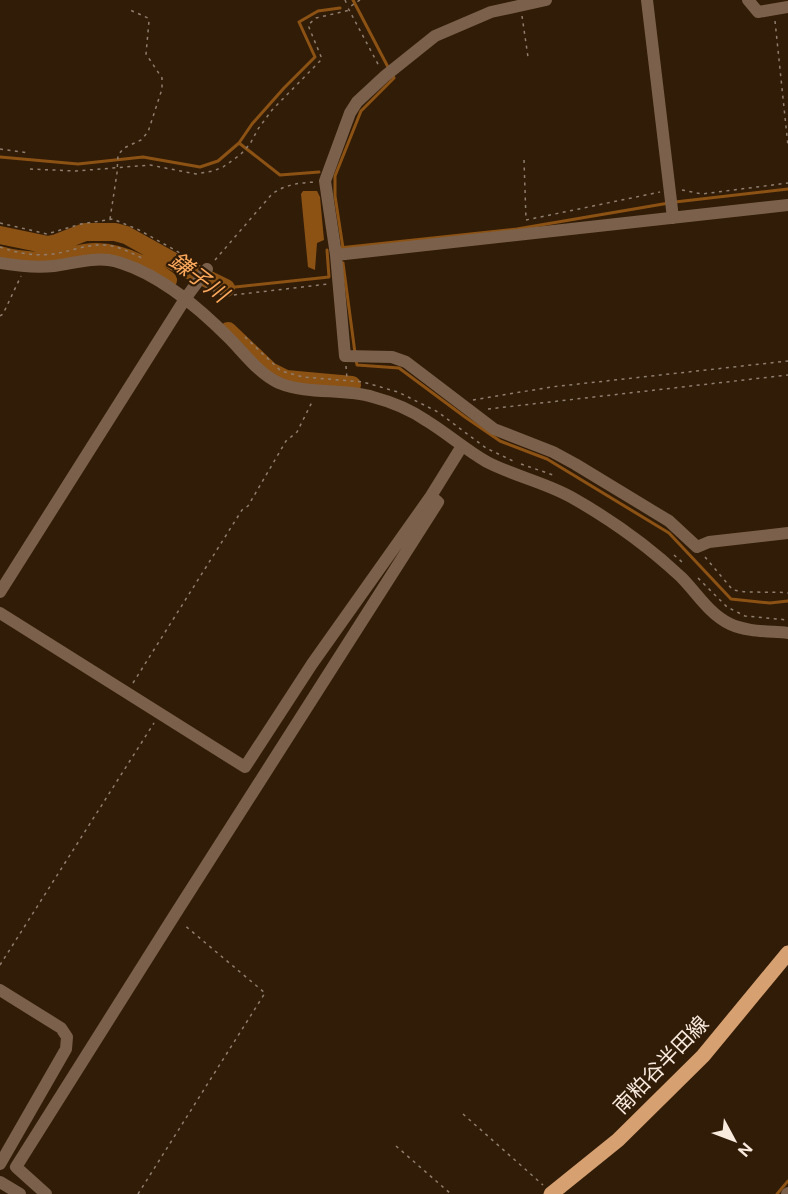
<svg xmlns="http://www.w3.org/2000/svg" width="788" height="1194" font-family="'Public Sans','Noto Sans JP',sans-serif">
<rect width="100%" height="100%" fill="#311c08"/>
<!-- water -->
<path fill="#8c5214" d="M303 191H317L320 197 324 240 317 243 315 270 308 267 301 194Z"/>
<g fill="none" stroke-linecap="round" stroke-linejoin="round">
<!-- stream -->
<path stroke="#8c5214" stroke-width="3" d="M353 0 389 69
M239 143 252 124 284 88 315 57 299 22 318 11 340 8
M0 157 78 164 143 157 200 167 218 161 239 143 280 175 319 172
M675 202 788 189
M339 248 517 229 669 203
M343 248 335 196V176L361 111 394 78 392 74
M343 263 355 353
M226 288 329 277 327 250
M356 360 357 365 399 368 465 417 500 441 547 459 669 533 731 599 770 603 788 601
M777 1194 788 1181"/>
<!-- river -->
<path stroke="#8c5214" stroke-width="18" d="M0 235 48 245 57 243 85 232H115L126 235 187 269 226 288
M0 255C12 259 37 262 50 260 66 258 80 252 96 252 122 252 148 266 168 280
M228 331 270 371 286 379 352 385"/>
<!-- path -->
<path stroke="#8f7d6d" stroke-width="1.5" stroke-dasharray="3 4.5" stroke-linecap="butt" d="M345 0 348 7
M360 0 348 8 379 66
M522 16 528 57
M775 21 788 146
M0 149 29 153
M524 160 526 219
M30 169 76 171 150 165 196 174 213 171 223 167 240 155 250 144 258 129 272 110 322 59 308 25 316 18 350 10
M682 190 702 194 788 183
M110 219 117 173 118 155 124 148 141 140 148 132 162 89V78L146 54 149 21 148 18 130 10
M526 220 660 192
M0 223 47 234 81 224 113 219 139 230 198 263
M0 247C19 254 40 257 59 253 74 250 89 244 105 245 119 246 131 253 144 259
M215 260 272 194C286 184 299 183 315 182
M206 287 225 296 328 284
M0 316 3 314 21 276
M245 337 281 371 303 377 363 382 398 392 438 412 486 448 513 461
M346 366 347 379
M473 400 551 387 788 361
M488 409 788 375
M521 464 553 475
M674 555 682 562
M705 557 732 589C741 594 774 591 788 593
M698 578 727 607 745 616 788 620
M133 683 242 510 248 506 286 441 297 432 312 402
M0 965 154 723
M463 1114 543 1185
M396 1146 451 1194
M138 1194 265 993 183 924"/>
<!-- minor -->
<path stroke="#7b614b" stroke-width="12" d="M546 0 491 12 435 36 385 76 357 102 350 113 325 181 336 255 345 356 392 357 406 362 494 429 553 452 575 464 669 521 697 547 709 542 788 533
M647 0 673 218
M748 0 758 12 788 7
M336 255 788 205
M0 263C18 266 36 268 54 266 77 263 98 255 121 263 162 276 199 308 229 338 244 353 259 374 279 383 308 395 343 388 373 397 392 402 411 410 427 421 448 434 466 450 487 462 514 476 544 482 571 497 610 519 648 546 681 577 697 593 709 614 730 624 747 632 769 631 788 633
M0 592 185 299 207 269
M0 613 245 767 312 664 431 496 462 446
M0 990 61 1028 67 1037 66 1049 0 1164
M0 1182 20 1194
M46 1194 16 1167 174 916 438 502 431 496
M787 1194 788 1193"/>
<!-- major -->
<path stroke="#d6a071" stroke-width="15" d="M551 1194 618 1140 703 1056 788 953"/>
</g>
<g text-anchor="middle" stroke-width="4.5" stroke-linejoin="round" paint-order="stroke">
<!-- street labels -->
<g font-size="21" fill="#f9eade" stroke="#311c08">
<text transform="translate(661 1065) rotate(-46)" y="7">南粕谷半田線</text>
</g>
<!-- water labels -->
<g font-size="22" font-style="italic" fill="#fda95c" stroke="#311c08">
<text transform="translate(199 277) rotate(37)" y="8">鎌子川</text>
</g>
</g>
<!-- north arrow -->
<g transform="translate(734 1140) rotate(131)" stroke="#311c08" stroke-width="4.5" paint-order="stroke">
<path d="M0-4.5L10 22L0 15L-10 22Z" fill="#f9eade"/>
<text y="-9" font-size="16" font-weight="bold" text-anchor="middle" fill="#f9eade">N</text>
</g>
</svg>
